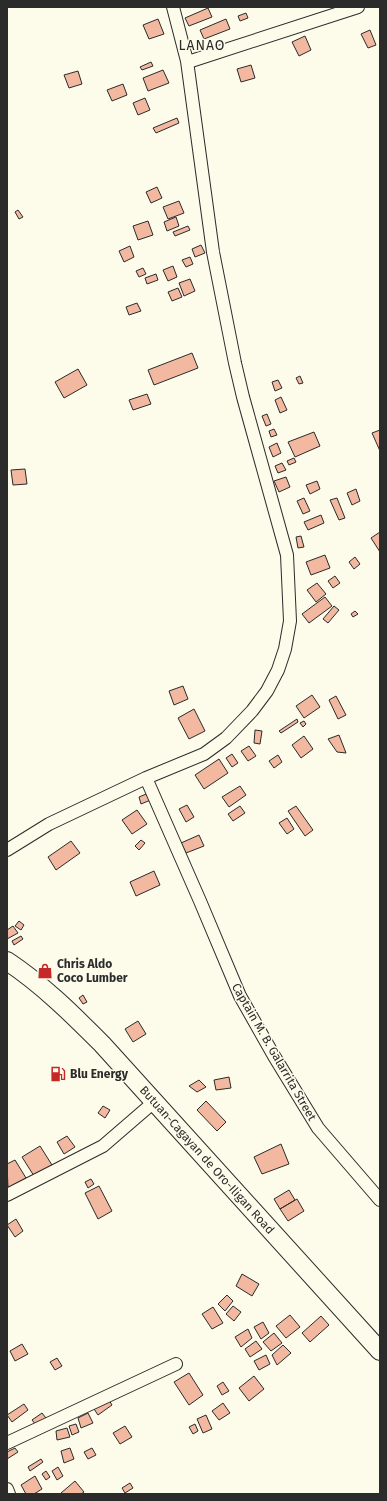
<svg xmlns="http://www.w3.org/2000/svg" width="387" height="1501" font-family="'Fira Sans',sans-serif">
<rect width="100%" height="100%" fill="#fdfbea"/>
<!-- building -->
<path fill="#f2b8a0" stroke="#2b2b2b" d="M208 8 212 17 189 26 185 18Z
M246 13 248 18 240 21 238 16Z
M158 19 164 34 149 39 143 25Z
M226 19 230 29 204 39 200 30Z
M370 30 376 45 368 48 361 34Z
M305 36 311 50 299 56 292 42Z
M151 62 153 66 142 70 140 67Z
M251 65 255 78 241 82 237 69Z
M163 70 169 83 148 91 143 78Z
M78 71 82 84 69 88 64 75Z
M123 84 127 95 112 101 107 90Z
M145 98 150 110 138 115 133 103Z
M177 118 179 123 156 133 153 128Z
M157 187 162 198 151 203 146 192Z
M179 201 184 213 168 219 163 207Z
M18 210 23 217 19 219 15 212Z
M176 217 179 226 167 231 164 222Z
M148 221 153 235 138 240 133 226Z
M188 226 190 230 175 236 173 232Z
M201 245 205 253 195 257 192 249Z
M130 246 134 257 124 262 119 251Z
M190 257 193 264 186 267 182 260Z
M173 266 177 277 168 281 163 270Z
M143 268 146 274 139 277 136 271Z
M156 274 158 280 147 284 145 278Z
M190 279 195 291 184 296 179 283Z
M178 288 182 297 172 301 168 292Z
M137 303 141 311 129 315 126 307Z
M192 353 198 368 154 385 148 370Z
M78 369 87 385 64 398 55 382Z
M300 376 303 383 299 384 296 378Z
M278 380 282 388 275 391 272 382Z
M147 394 151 404 133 410 129 400Z
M281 397 287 410 280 413 275 400Z
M267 414 271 424 266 426 262 416Z
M274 429 277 435 271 437 269 431Z
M380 430V451L372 433Z
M314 432 320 446 295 457 288 442Z
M277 443 281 453 273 457 269 447Z
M294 458 296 462 289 465 287 461Z
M282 463 286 470 278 473 275 466Z
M25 469 27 484 13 485 11 470Z
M286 477 290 487 279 492 274 481Z
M317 481 320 489 310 494 306 485Z
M356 489 360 501 352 505 347 493Z
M304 498 310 511 303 514 297 501Z
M337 498 345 518 339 520 330 500Z
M321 515 324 523 308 530 304 522Z
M380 532V552L371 538Z
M301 536 304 547 298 548 296 537Z
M325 555 330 568 311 575 306 562Z
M355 557 360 564 354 569 349 562Z
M335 576 340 583 333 588 328 581Z
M317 583 326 594 316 602 307 590Z
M325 597 332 606 309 623 302 614Z
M334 606 339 610 328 623 323 619Z
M355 611 358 614 353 617 351 614Z
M183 686 188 699 174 705 169 691Z
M312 695 320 707 304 718 296 706Z
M336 696 346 715 338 719 329 700Z
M194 709 205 731 189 739 178 718Z
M297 719 298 722 281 733 279 731Z
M304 721 306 724 303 727 300 723Z
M255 730 262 731 260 744 254 743Z
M339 735 346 753 337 752 328 739Z
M304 736 313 749 301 758 292 745Z
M249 746 256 756 248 761 241 751Z
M232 754 238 763 232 767 226 758Z
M278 755 282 762 274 768 269 761Z
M219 759 228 773 204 789 195 775Z
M240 786 246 795 229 807 222 797Z
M151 792 153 799 141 804 139 797Z
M187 805 194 817 186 822 179 809Z
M240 806 245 813 233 821 228 814Z
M296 806 313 830 305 836 288 811Z
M137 810 147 824 132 834 122 820Z
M287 818 294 829 287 834 279 823Z
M199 835 204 846 186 853 181 843Z
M141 840 145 843 139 850 135 846Z
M71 841 80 853 56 870 48 857Z
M154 871 160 885 136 896 130 882Z
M19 921 24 925 21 930 15 926Z
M13 926 18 933 7 939V930Z
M21 936 23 939 14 945 12 941Z
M77 959 84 964 82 967 75 962Z
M83 995 87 1002 83 1004 79 998Z
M138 1021 146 1034 133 1042 125 1029Z
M229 1077 231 1088 216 1090 214 1080Z
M199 1080 206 1087 197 1092 189 1086Z
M206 1101 226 1122 217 1131 197 1110Z
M103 1106 110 1110 105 1118 98 1113Z
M67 1136 75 1147 64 1154 57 1142Z
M281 1144 289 1164 262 1174 254 1157Z
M40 1146 52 1165 34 1176 22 1157Z
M15 1160 26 1178 8 1188 7 1164Z
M91 1179 94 1184 88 1188 85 1182Z
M99 1186 112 1211 98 1219 85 1193Z
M289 1190 295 1200 280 1209 274 1199Z
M297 1199 304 1211 288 1221 280 1209Z
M16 1219 23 1231 15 1237 7 1225Z
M242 1274 259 1284 252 1296 236 1286Z
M227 1295 233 1301 225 1311 218 1304Z
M233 1306 241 1312 234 1321 226 1314Z
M213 1307 223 1323 212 1329 202 1314Z
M290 1315 300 1327 286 1338 276 1326Z
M321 1316 329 1325 310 1342 302 1333Z
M263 1322 269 1333 261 1339 254 1327Z
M248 1329 252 1338 241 1347 235 1337Z
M274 1333 282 1343 271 1351 263 1342Z
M256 1341 262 1349 250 1357 245 1349Z
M22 1344 28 1354 15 1361 10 1351Z
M283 1345 291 1353 277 1365 272 1355Z
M266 1355 270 1364 259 1370 254 1361Z
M57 1358 62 1366 55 1370 50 1362Z
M189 1373 203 1395 189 1405 174 1382Z
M254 1376 264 1389 249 1401 239 1388Z
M223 1382 229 1391 222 1395 217 1386Z
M109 1400 112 1405 98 1415 94 1409Z
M223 1403 230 1413 219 1420 212 1411Z
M24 1404 28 1410 12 1422 7 1415Z
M42 1413 46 1418 36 1425 32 1420Z
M88 1413 93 1423 81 1428 78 1418Z
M206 1415 212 1429 203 1433 197 1419Z
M76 1424 79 1432 72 1435 69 1426Z
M195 1424 198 1431 193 1434 189 1427Z
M125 1426 132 1437 120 1444 113 1433Z
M67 1428 70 1437 57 1440 56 1431Z
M15 1448 18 1452 7 1459V1452Z
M70 1448 74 1459 64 1463 61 1451Z
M92 1448 96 1455 88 1459 84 1452Z
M41 1459 43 1462 30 1471 28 1467Z
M58 1467 63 1476 57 1480 52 1471Z
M46 1471 50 1477 46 1480 42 1474Z
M35 1476 42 1489 34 1494H26L21 1485Z
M75 1481 84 1492 81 1494H62L61 1493Z
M130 1483 133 1488 125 1493 122 1488Z"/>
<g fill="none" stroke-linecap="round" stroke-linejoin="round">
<!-- minor casing -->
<g stroke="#2b2b2b" stroke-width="14">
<path id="minor" d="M188 62 358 7
M146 778 200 901 240 996 274 1056 318 1128 380 1200
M7 850 49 824 146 778 204 754 226 738 252 711 267 691 278 670 285 649 290 621 287 555 243 397 235 363 213 252 187 61 173 7
M7 1195 103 1146 154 1102
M7 1443 176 1364
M7 1489 9 1494"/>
</g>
<!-- highway casing -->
<g stroke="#2b2b2b" stroke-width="20">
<path id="highway" d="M7 961C43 985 72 1014 102 1044L380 1351"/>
</g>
<!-- minor -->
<use href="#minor" stroke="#fdfbea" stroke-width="12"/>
<!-- highway -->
<use href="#highway" stroke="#fdfbea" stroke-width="18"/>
</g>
<!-- icons -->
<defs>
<g id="shop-bare" transform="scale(1.2)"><path d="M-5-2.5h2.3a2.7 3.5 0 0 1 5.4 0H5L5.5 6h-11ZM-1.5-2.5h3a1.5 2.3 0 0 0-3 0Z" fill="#c62828" stroke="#fdfbea" stroke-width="2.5" paint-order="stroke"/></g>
<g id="fuel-bare" transform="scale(1.2)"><path d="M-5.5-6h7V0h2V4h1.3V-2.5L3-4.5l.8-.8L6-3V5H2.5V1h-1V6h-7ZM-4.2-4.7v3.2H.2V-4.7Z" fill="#c62828" stroke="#fdfbea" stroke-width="2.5" paint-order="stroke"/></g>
</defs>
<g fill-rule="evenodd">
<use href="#shop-bare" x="45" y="971"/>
<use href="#fuel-bare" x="58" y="1074"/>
</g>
<g text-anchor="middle" stroke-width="3" stroke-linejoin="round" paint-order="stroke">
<!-- poi labels -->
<g font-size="12" font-weight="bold" fill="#2b2b2b" stroke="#fdfbea" text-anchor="start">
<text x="57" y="968">Chris Aldo<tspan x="57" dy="14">Coco Lumber</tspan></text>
<text x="70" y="1078">Blu Energy</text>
</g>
<!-- street labels -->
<g font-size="12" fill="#2b2b2b" stroke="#fdfbea">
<text transform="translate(274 1052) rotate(60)" y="4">Captain M. B. Galarrita Street</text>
<text transform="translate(207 1160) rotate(48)" y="4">Butuan-Cagayan de Oro-Iligan Road</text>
</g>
<!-- quarter labels -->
<g font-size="14" letter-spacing="1" fill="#2b2b2b" stroke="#fdfbea">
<text x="202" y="50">LANAO</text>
</g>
</g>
<!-- border -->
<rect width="387" height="1501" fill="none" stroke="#2b2b2b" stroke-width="16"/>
</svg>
